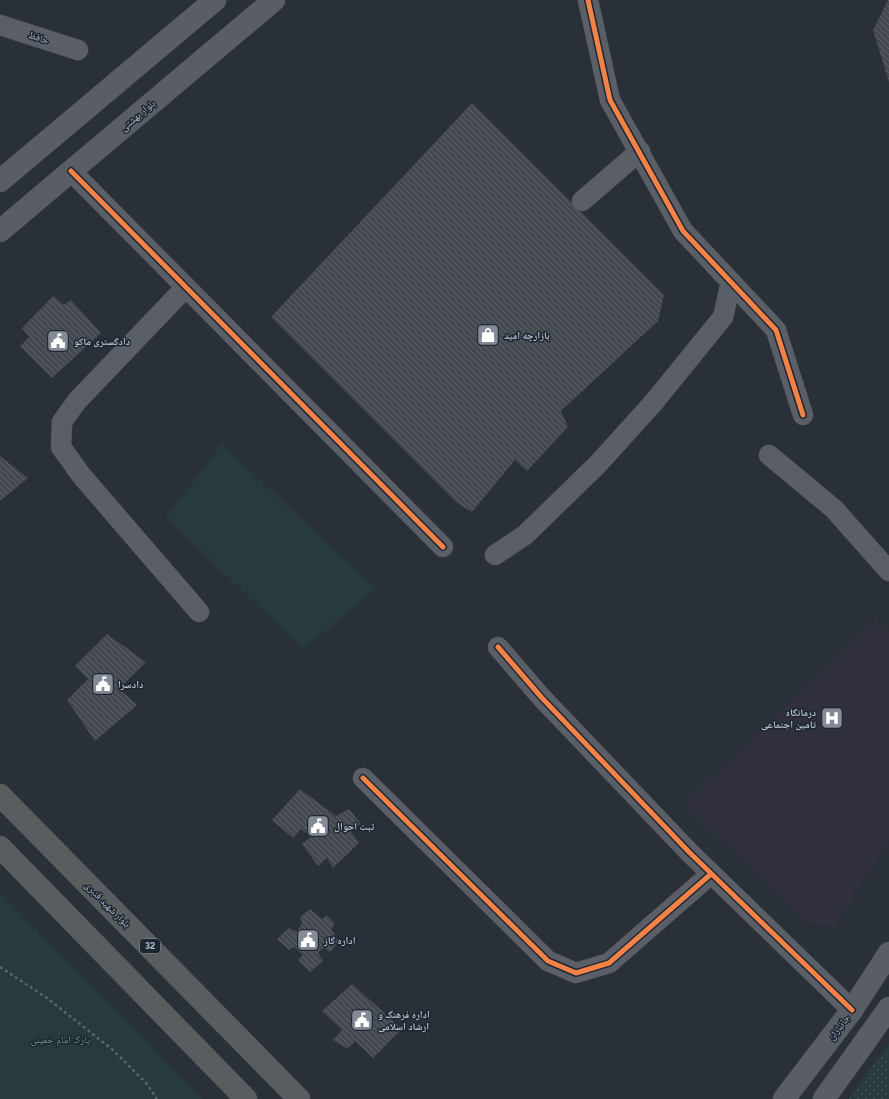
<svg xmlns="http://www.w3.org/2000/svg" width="889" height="1099" font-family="Figtree,'Noto Naskh Arabic',sans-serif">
<defs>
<pattern id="grass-dots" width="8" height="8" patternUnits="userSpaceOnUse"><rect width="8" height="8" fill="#273a3e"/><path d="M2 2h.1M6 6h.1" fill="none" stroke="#445559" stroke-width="1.8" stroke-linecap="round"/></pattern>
<pattern id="building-back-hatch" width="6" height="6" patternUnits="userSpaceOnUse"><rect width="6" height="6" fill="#444950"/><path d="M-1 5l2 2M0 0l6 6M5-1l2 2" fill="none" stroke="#5d6168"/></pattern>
</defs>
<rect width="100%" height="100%" fill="#2a3038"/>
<!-- medical -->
<path fill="#31303e" d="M876 620 889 632V841L834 927 803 919 684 804Z"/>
<!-- grass -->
<path fill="url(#grass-dots)" d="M889 1043V1099H849Z"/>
<!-- green -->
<path fill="#273a3e" d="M222 444 376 589 303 649 166 517Z
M0 892 203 1099H0Z"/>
<!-- building -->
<path fill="url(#building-back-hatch)" d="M888 0H889V82L873 30Z
M472 103 664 295 658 321 561 411 568 427 527 471 515 460 472 512 457 503 271 317Z
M53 296 64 305 71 300 101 333 52 378 20 346 29 337 22 328Z
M0 456 28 478 0 501Z
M107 634 146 662 119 689 137 705 95 741 67 700 88 679 75 666Z
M300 789 336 816 349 809 361 824 350 830 359 843 333 868 327 858 318 866 302 844 311 837 301 829 293 838 272 820Z
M310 909 322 919 327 915 335 924 331 929 339 941 330 952 324 947 318 953 323 961 310 972 298 960 303 955 294 947 289 950 277 939 289 928 297 932 302 923 300 917Z
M352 984 402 1029 373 1058 355 1041 348 1049 333 1040 342 1030 322 1011Z"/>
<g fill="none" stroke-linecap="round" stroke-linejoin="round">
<!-- street casing -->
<g stroke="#484c53" stroke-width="21">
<path id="street" d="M588 0 610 100 683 231 776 330 803 415
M0 25 78 50
M71 171 443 547
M582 201 640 151
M186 287 77 401 62 422 61 447 81 475 199 612
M769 455 834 509 889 571
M495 555 525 535 598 464 654 402 723 317 731 282
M498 647 542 698 689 852 852 1010
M363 778 548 961 576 973 609 963 711 874"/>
</g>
<!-- secondary casing -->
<g stroke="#484c53" stroke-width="23">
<path id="secondary" d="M0 181 215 0
M0 231 274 0
M784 1099 852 1010 889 953
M824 1099 889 1008"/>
</g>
<!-- highway casing -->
<g stroke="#474c53" stroke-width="23">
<path id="highway" d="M0 795 299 1099
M0 847 246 1099"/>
</g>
<!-- path -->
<path stroke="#5d636a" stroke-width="2.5" stroke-dasharray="3 3" stroke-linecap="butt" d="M0 967 47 998 113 1050 146 1083 157 1099"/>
<!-- street -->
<use href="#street" stroke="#5a5e66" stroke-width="20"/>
<!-- secondary -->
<use href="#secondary" stroke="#595d64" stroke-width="22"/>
<!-- highway -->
<use href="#highway" stroke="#5a5d60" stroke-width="22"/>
<!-- cycleway casing -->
<g stroke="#1d2633" stroke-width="8">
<path id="cycleway" d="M588 0 610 100 683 231 776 330 803 415
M71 171 443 547
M498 647 542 698 689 852 852 1010
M363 778 548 961 576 973 609 963 711 874"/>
</g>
<!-- cycleway -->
<use href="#cycleway" stroke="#f48246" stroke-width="5"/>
</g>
<!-- icons -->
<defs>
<g id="shop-square" transform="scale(1.15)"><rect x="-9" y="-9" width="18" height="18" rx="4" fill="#848b96" stroke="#1d2633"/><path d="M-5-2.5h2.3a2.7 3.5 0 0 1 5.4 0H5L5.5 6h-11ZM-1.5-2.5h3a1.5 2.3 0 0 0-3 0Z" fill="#fff"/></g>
<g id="civic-square" transform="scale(1.15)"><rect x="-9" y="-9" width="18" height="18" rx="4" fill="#848b96" stroke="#1d2633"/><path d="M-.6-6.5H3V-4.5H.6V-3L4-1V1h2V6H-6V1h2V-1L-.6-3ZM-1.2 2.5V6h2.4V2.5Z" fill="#fff"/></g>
<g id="hospital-square" transform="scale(1.15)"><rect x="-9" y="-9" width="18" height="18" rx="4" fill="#848b96" stroke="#1d2633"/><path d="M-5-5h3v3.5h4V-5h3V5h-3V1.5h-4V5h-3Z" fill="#fff"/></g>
</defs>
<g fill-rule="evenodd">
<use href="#shop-square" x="488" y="335"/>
<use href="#civic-square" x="58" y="341"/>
<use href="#civic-square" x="103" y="684"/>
<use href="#hospital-square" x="832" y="718"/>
<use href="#civic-square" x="318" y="826"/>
<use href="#civic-square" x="308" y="940"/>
<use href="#civic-square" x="362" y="1020"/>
</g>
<g text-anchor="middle" stroke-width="3" stroke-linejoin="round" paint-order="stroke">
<!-- shield labels -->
<rect fill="#1d2633" stroke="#878f9c" stroke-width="1" x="140" y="939" width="20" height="14" rx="3"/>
<g font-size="9" font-weight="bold" fill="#b4bcc9">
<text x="150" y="949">32</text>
</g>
<!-- street labels -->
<g font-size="10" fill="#b4bcc9" stroke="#1d2633">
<text transform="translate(39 37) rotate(18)" y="4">حافظ</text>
<text transform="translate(137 115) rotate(-40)" y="4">بلوار بهشتی</text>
<text transform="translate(108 904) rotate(45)" y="4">بلوار شهید قنبری</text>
<text transform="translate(838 1027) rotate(-53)" y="4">جانبازان</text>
</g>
<!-- poi labels -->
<g font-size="10" font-weight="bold" fill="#b4bcc9" stroke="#1d2633" text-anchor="start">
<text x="504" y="339">بازارچه امید</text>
<text x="74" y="345">دادگستری ماکو</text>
<text x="118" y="688">دادسرا</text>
<text x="816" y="716" text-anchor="end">درمانگاه<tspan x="816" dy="12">تامین اجتماعی</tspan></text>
<text x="334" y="830">ثبت احوال</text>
<text x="324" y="944">اداره گاز</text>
<text x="378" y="1018">اداره فرهنگ و<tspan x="378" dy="12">ارشاد اسلامی</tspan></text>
</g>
<!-- park labels -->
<g font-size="10" fill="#6b9a76" stroke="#1d2633">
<text x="60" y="1043">پارک امام خمینی</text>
</g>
</g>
</svg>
